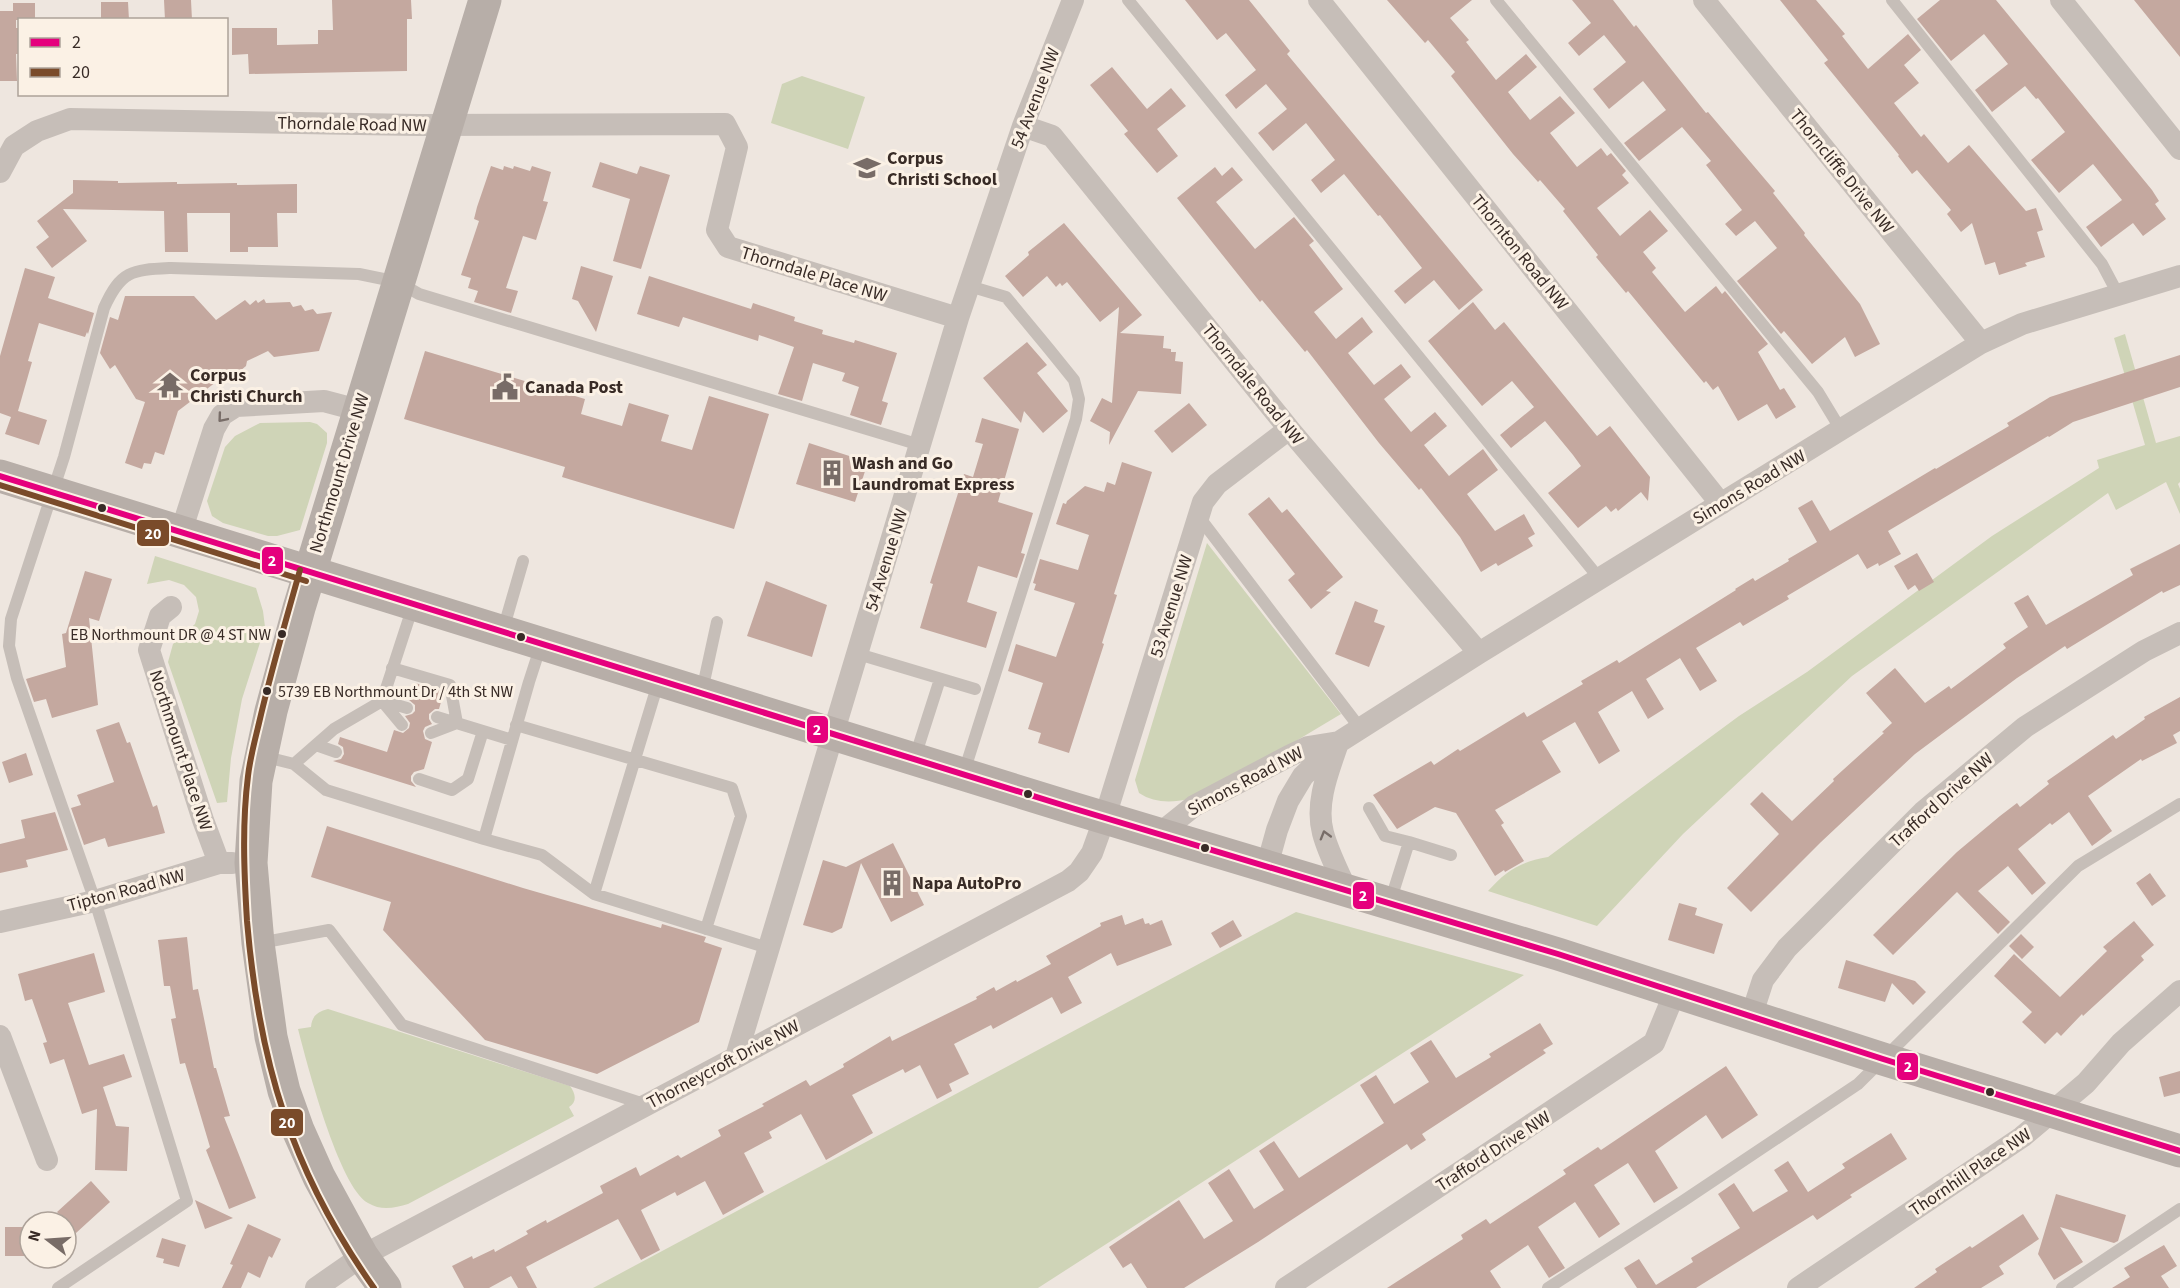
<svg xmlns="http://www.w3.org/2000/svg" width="2180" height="1288" font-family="'Source Sans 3',sans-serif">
<rect width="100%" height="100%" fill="#eee6df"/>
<!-- green -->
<path fill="#cfd4b7" d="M802 76 865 97 848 149 771 123 782 84Z
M2125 334 2156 443 2180 436V482L2178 484 2180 489V514L2166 482 2116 510 2108 493 1852 676 1683 834 1597 926 1488 891C1507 870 1520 862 1548 857L1739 716 1807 672 1992 536 2099 468 2097 460 2145 445 2114 338Z
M310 422 317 424 327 433V443L300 530 277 536H268L223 523 212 516 207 501 225 447 235 436 260 423Z
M1207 543 1341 714 1209 793C1186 801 1160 807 1139 793L1135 780Z
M155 556 256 588 263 611 265 627 242 699 231 758 227 802 217 803 168 662 173 644 195 624 199 611 196 597 184 585 169 580 147 584Z
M1296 912 1524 975 1038 1288H593Z
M328 1009 570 1086C575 1093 578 1101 569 1107L574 1116 408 1204C395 1208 381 1211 368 1203 339 1187 307 1064 298 1029L311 1027C312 1016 317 1012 328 1009Z"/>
<!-- building -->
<path fill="#c4a89f" d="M164 0H191L192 20H165Z
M332 0H411L412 19H407V71L249 74 248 54 232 55V28H277V45L318 44V30H333Z
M1185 0H1249L1290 51 1287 54 1483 290 1459 310 1434 280 1405 304 1394 291 1422 268 1380 215 1378 216 1344 174 1321 193 1311 180 1335 160 1306 123 1273 151 1258 133 1287 109 1266 84 1236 109 1225 95 1256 70 1226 33 1217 40Z
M1387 0H1472L1450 18 1469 40 1466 42 1496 80 1526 54 1537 67 1508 92 1530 120 1560 96 1575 113 1550 133 1577 167 1601 148 1607 156 1611 153 1626 171 1622 175 1629 183 1597 208 1620 236 1650 210 1668 231 1643 252 1656 268 1652 272 1685 312 1716 286 1722 294 1725 291 1768 344 1758 352 1780 390 1784 388 1796 407 1776 419 1767 404 1738 421 1718 386 1713 390 1706 381 1704 383 1628 291 1626 293 1596 257 1598 255 1563 211 1565 209 1540 180 1538 182 1513 154 1451 76 1455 72 1428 40 1425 43Z
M1572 0H1613L1634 27 1636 25 1706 113 1708 112 1775 191 1773 193 1805 233 1804 235 1860 304 1880 344 1855 357 1845 337 1812 364 1784 331 1781 334 1737 281 1777 248 1755 221 1736 236 1725 224 1742 210 1706 165 1711 161 1682 127 1639 161 1624 143 1666 110 1643 81 1609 109 1593 89 1626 62 1604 35 1579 56 1568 43 1591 23Z
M1780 0H1816L1845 34 1842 36 1868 69 1908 34 1921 50 1904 65 1919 83 1894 103 1921 137 1924 134 1948 163 1969 145 2026 211 2036 208 2043 230 2037 232 2045 257 2025 263 2027 266 1999 275 1995 262 1985 265 1972 223 1961 232 1947 214 1951 210 1917 170 1912 174 1898 156 1899 155 1824 63 1828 60Z
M1940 0H1996L2152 190 2159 201 2155 204 2166 219 2143 236 2133 223 2101 247 2086 227 2122 200 2093 164 2059 193 2031 160 2065 132 2038 98 2036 99 2025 86 1992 112 1975 90 2008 64 1984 34 1951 61 1917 19Z
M2134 0H2180V57Z
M101 2H128L129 20H101Z
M13 3H35V20H16V28H20V54H16L17 81H0V11H13Z
M1112 67 1147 109 1171 88 1186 106 1157 129 1178 156 1157 173 1124 134 1128 131 1090 85Z
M600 162 637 174 640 166 670 175 641 269 613 261 630 199 592 187Z
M491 166 503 170 504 166 513 169 514 166 530 171 532 166 551 172 543 201 548 202 536 240 523 236 506 288 518 291 511 313 474 302 478 291 468 288 471 278 461 275 479 221 474 219 477 207Z
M1215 167 1222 176 1232 167 1243 180 1216 202 1255 249 1294 217 1314 241 1309 245 1343 289 1314 312 1336 339 1362 317 1373 332 1348 353 1374 385 1401 364 1411 377 1384 399 1411 432 1435 412 1447 426 1424 445 1449 476 1483 449 1498 470 1467 494 1495 531 1524 514 1535 534 1528 538 1533 546 1498 566 1496 563 1481 572 1460 537 1421 488 1419 490 1379 443 1307 350 1305 352 1262 300 1260 302 1177 198Z
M73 180 118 181V183L177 182V184L237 183V185L297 184V213H277L278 247H248V252H230V213H187L188 252H165L164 211 63 209 87 241 52 268 36 247 49 237 37 221 73 193Z
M1064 223 1142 315 1120 333 1164 336 1163 348 1171 349V352H1176L1175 361 1183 362 1181 394 1138 391 1109 445 1110 432 1090 421 1102 398 1112 403 1119 307 1100 322 1067 282 1062 286 1060 283 1056 287 1047 276 1023 297 1005 276 1029 255 1028 252Z
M581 266 613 276 596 332 578 301 572 299Z
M25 268 55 277 48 298 94 313 88 334 87 332 85 337 39 323 28 361 32 362 18 411 47 420 39 445 5 434 11 417 0 413V356Z
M649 276 751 309 753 303 795 317 794 321 823 330 822 334 854 343 855 340 897 353 882 401 888 403 881 425 850 415 859 387 842 381 845 373 813 363 802 401 778 394 794 347 759 335 758 341 683 317 679 327 637 314Z
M125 296H194L216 320 245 300 250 305 256 300 258 303 264 299 266 303 290 302 293 307 301 305 305 311 313 309 317 314 332 312 319 351 274 357 268 351 247 361 246 366 240 371 233 369 178 411 164 455 155 452 151 464 144 463 142 469 125 463 145 402 136 399 115 365 110 369 100 353 110 317 118 320Z
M1473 302 1495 330 1504 322 1597 436 1610 426 1650 477 1648 501 1641 492 1618 511 1616 508 1611 512 1606 506 1578 528 1548 493 1581 466 1573 455 1545 421 1511 448 1500 435 1534 407 1512 381 1482 406 1428 341Z
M1027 342 1047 365 1037 373 1068 411 1043 433 1024 411 1021 423 983 378Z
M425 351 585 399 581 414 622 426 629 403 669 415 661 441 692 450 709 396 769 414 734 529 562 477 565 467 404 419Z
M2180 355V387L2073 422 2049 437 2048 436 1888 531 1901 554 1879 566 1878 563 1867 569 1858 554 1787 596 1789 599 1743 626 1740 622 1696 648 1717 681 1700 691 1680 658 1646 679 1664 709 1648 719 1632 691 1598 712 1620 751 1599 764 1575 722 1542 741 1561 772 1495 810 1504 823 1501 825 1524 861 1505 872 1504 870 1495 876 1456 813 1435 807 1397 829 1373 795 1431 761 1434 765 1458 749 1460 751 1524 712 1527 717 1583 684 1581 681 1617 660 1619 663 1736 590 1735 589 1753 578 1755 581 1789 561 1788 559 1817 542 1798 508 1812 500 1830 531 1935 468 1936 469 2009 426 2007 423 2050 397Z
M1189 403 1207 425 1172 453 1154 431Z
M982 418 1019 429 998 502 1033 513 1021 553 1025 554 1017 578 978 566 967 602 997 612 986 648 920 628 933 584 930 583 964 474 973 477 983 444 975 442Z
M809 443 868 462 855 502 796 484Z
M1122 462 1152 472 1114 594 1117 595 1102 643 1104 644 1069 753 1038 743 1041 733 1028 729 1043 683 1008 671 1016 644 1056 657 1075 603 1034 590 1036 584 1033 583 1040 559 1078 570 1089 535 1056 524 1063 503 1066 504 1067 501 1085 486 1104 492 1107 482 1115 485Z
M1269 497 1282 513 1287 509 1343 577 1326 591 1331 592 1311 609 1288 580 1295 574 1248 514Z
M2180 544V585L2163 593 2162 591 2067 649 2065 646 2017 678 1915 754 1821 842 1751 912 1727 888 1779 834 1750 804 1762 792 1792 821 1834 781 1833 779 1884 733 1882 732 1892 723 1866 693 1895 668 1925 703 1949 686 1951 689 2006 648 2003 644 2028 627 2014 603 2028 595 2046 625 2133 575 2130 569Z
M1917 553 1934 582 1919 591 1915 585 1908 590 1894 566Z
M85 571 112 579 99 621 89 618 98 705 52 718 46 699 34 702 26 679 66 667 62 634 66 633Z
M766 581 827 605 812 657 747 636Z
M1355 601 1378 610 1374 622 1385 626 1369 667 1335 654Z
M415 683 443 691V695L439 709H435L429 714V719L432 724 425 727 423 731 425 739 432 742 424 769 414 772 411 776V781L416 787 333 761 341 759 344 754 343 747 338 744 340 737 387 752 394 730 403 733 409 728 410 723 405 716 412 714 415 711V705L409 700Z
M2180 697V731L2173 735 2177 743 2142 761 2141 759 2088 796 2112 831 2092 846 2069 812 2052 825 2050 823 2018 849 2046 883 2032 895 2008 866 1978 891 2010 922 1998 934 1957 892 1893 955 1873 935 1957 852 2000 816 2017 803 2020 807 2049 784 2047 781 2113 735 2116 739 2145 719 2144 717Z
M119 722 127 743 130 742 153 807 157 805 165 833 108 847 105 838 84 845 71 808 81 805 77 795 114 782 96 730Z
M26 753 33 775 9 783 2 762Z
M55 812 68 850 26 860 28 867 0 873V844L25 838 21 820Z
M327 826 523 888 661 928 662 924 706 937 704 942 722 948 699 1022 597 1074 485 1040 383 930 391 902 311 877Z
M893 843 924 905 891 922 861 863 842 928 832 933 803 925 823 860 846 867Z
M2150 873 2166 896 2152 906 2136 883Z
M1679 903 1697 908 1695 915 1723 924 1714 954 1668 940Z
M1122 915 1125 925 1143 918 1145 924 1149 923 1150 925 1162 920 1172 945 1117 966 1111 953 1068 977 1082 1003 1061 1014 1052 997 993 1029 991 1025 954 1044 969 1074 949 1084 952 1091 937 1099 920 1065 905 1073 903 1069 852 1095 873 1133 826 1160 801 1114 769 1132 772 1138 744 1153 764 1192 723 1215 705 1181 677 1196 675 1192 641 1210 660 1250 641 1260 618 1219 526 1267 537 1288H518L511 1276 489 1288H464L452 1266 472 1256 473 1259 494 1249 495 1252 528 1234 526 1231 546 1220 547 1223 603 1193 600 1186 636 1167 640 1176 678 1155 681 1158 721 1136 718 1130 764 1106 762 1104 806 1080 810 1086 844 1067 843 1064 890 1036 892 1041 977 999 976 997 994 987 996 991 1016 980 1017 982 1051 964 1046 956 1101 926 1100 923Z
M1233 920 1242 936 1220 948 1211 933Z
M2134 921 2154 945 2141 956 2144 960 2083 1016 2082 1014 2061 1036 2057 1032 2045 1044 2022 1022 2032 1012 1994 976 2014 954 2060 997 2107 951 2103 947Z
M2021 934 2034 947 2022 959 2009 946Z
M187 937 193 990 198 989 214 1068H216L230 1116 224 1117 256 1198 229 1209 206 1150 210 1147 185 1063 180 1064 171 1019 176 1018 170 986H164L158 940Z
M94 953 105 992 68 1003 89 1065 124 1054 132 1077 103 1087 116 1126 129 1127 127 1171 95 1170 97 1109 82 1114 64 1059 50 1064 43 1043 47 1042 32 999 25 1001 18 974Z
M1846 960 1915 981 1926 992 1913 1005 1892 983 1885 1002 1838 988Z
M1540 1023 1553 1044 1543 1050 1546 1053 1422 1134 1426 1140 1411 1150 1407 1144 1258 1242 1184 1288H1147L1131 1263 1123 1268 1109 1247 1179 1200 1204 1239 1233 1221 1208 1183 1229 1169 1254 1209 1284 1190 1259 1151 1274 1141 1299 1178 1384 1123 1360 1085 1376 1075 1394 1104 1429 1082 1410 1053 1431 1040 1456 1078 1491 1057 1489 1054Z
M1726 1066 1758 1115 1722 1139 1706 1115 1655 1151 1678 1188 1654 1203 1628 1163 1594 1185 1620 1224 1599 1238 1575 1202 1538 1227 1565 1268 1549 1278 1528 1245 1490 1271 1501 1288H1387L1463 1239 1461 1235 1486 1219 1490 1224 1566 1174 1563 1170 1598 1147 1601 1150Z
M2180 1071V1093L2164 1097 2159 1077Z
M1891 1133 1907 1159 1850 1195 1852 1197 1817 1220 1813 1215 1696 1288H1637L1624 1268 1639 1259 1656 1285 1693 1262 1691 1258 1740 1228 1718 1194 1734 1183 1753 1212 1788 1191 1774 1170 1788 1161 1808 1192 1845 1168 1842 1164Z
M91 1181 110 1202 76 1233 57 1212Z
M2056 1194 2126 1215 2118 1241 2114 1243 2060 1227 2083 1262 2054 1280 2038 1254Z
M195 1200 233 1218 205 1229Z
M2023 1214 2039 1239 1999 1266 2004 1274 1981 1288H1914L1937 1272 1935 1269 1970 1246 1972 1248Z
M248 1224 281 1239 272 1258 269 1256 260 1278 248 1272 241 1288H222L233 1265 230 1264Z
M5 1227H30V1256H5Z
M162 1238 186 1245 179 1267 163 1263 164 1259 156 1257Z
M2164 1245 2177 1266 2161 1276 2169 1288H2112L2130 1277 2124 1268Z"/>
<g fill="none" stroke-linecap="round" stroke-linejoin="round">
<!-- lane -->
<path stroke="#c6beb8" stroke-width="12" d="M1128 0 1599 578
M1496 0 1818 392 1841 430
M1892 0 2102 264 2119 296
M1199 517 1360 728
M503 630 523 561
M858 654 975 689
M392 668 450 685 457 723 431 733
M702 691 717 622
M382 701 402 725
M383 701 407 708
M437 717 512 740
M516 725 732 788 741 816 706 929
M316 745 336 752
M262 756 294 764 326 790 484 839 542 855 594 894 768 948
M915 757 940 679
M294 764 334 729 382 701 413 606
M964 772 1076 419 1079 399 1074 380 1049 349 1006 297 969 286
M419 779 452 790 468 779 483 731
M1369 808 1385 836 1409 842 1390 902
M484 839 529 682 541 645
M1409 842 1451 855
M594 894 659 680
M260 943 329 930 402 1025 647 1105
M58 1288 187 1201 95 901 17 678 9 646 11 619 64 457 104 308C121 270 132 270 171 268L359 274 398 282 419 294 920 445
M1548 1288 1683 1201 1858 1084 2078 866 2180 804
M2062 1288 2180 1209"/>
<!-- street -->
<path stroke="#c6beb8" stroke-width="22" d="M1319 0 1721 504
M1704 0 1981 343
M2061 0 2180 149
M1023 126 1052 136 1289 429 1479 653
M0 172 14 146 37 131 70 119 418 125 725 124 737 147 717 230 728 247 958 318
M181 532 214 429 222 415 236 406 324 401 358 410
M171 607 160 616 149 650 203 820 219 863
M1337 746C1328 772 1315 804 1323 833 1328 852 1338 871 1346 889
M1159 834 1194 806 1289 756 1308 747 1339 742
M1267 866 1277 830 1288 801 1303 776 1339 742 1479 653 1981 343 2022 324 2180 276
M0 922 95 901 219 863H232
M1751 1017 1763 980 1787 948 1923 812 2025 727 2144 651 2180 633
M0 1036 47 1160
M736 1057 958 318 1023 126 1073 0
M316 1288 362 1256 1068 881 1079 872 1092 853 1105 817 1203 502 1217 484 1289 429
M1286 1288 1654 1043 1675 992
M1798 1288 2022 1137 2086 1083 2121 1043 2180 991"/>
<!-- secondary -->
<path stroke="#b7aea8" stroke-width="33" d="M0 476 1072 808 1558 954 1883 1059 2180 1151
M385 1288 362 1256 319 1177 298 1130 284 1091 271 1037 258 943 251 863 256 781 271 711 299 608 485 0"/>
<!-- bus-1 casing -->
<g stroke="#fbf1e5" stroke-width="10">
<path id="bus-1" d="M0 476 1072 808 1558 954 1883 1059 2180 1151"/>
</g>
<!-- bus-2 casing -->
<g stroke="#fbf1e5" stroke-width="10">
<path id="bus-2" d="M0 485 306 581
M300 570C286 620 271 671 259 723 255 740 250 758 248 776 242 824 244 872 247 921 259 1062 291 1171 374 1288"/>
</g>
<!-- bus-1 -->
<use href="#bus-1" stroke="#e5007d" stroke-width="6"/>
<!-- bus-2 -->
<use href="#bus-2" stroke="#7a4b2a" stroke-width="6"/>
</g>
<!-- one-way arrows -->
<defs><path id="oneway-chevron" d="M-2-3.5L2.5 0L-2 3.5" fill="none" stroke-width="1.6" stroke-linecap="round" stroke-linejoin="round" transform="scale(1.5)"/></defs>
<g stroke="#786d68">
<use href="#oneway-chevron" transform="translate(222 418) rotate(130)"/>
<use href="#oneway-chevron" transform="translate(1325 835) rotate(-106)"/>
</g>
<!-- icons -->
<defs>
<g id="school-bare" transform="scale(2.07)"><path d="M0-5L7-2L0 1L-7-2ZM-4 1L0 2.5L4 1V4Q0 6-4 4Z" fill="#786c67" stroke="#fbf1e5" stroke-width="2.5" paint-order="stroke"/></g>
<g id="temple-bare" transform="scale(2.07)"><path d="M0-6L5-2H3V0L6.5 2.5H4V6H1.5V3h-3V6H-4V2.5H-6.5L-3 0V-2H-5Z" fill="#786c67" stroke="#fbf1e5" stroke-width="2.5" paint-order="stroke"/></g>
<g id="civic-bare" transform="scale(2.07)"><path d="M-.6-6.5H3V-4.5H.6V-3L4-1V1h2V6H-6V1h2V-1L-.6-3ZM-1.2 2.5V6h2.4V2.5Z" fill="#786c67" stroke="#fbf1e5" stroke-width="2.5" paint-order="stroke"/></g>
<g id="building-bare" transform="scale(2.07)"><path d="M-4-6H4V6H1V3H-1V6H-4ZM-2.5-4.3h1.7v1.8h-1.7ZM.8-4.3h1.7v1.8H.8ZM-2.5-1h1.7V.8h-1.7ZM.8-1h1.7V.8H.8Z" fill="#786c67" stroke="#fbf1e5" stroke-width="2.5" paint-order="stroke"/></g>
</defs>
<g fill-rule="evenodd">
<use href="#school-bare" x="867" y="168"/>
<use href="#temple-bare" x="170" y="385"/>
<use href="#civic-bare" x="505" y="387"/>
<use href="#building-bare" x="832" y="473"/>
<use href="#building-bare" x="892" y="883"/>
</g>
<!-- markers -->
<g fill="#382b26" stroke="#fbf1e5" stroke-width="2">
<circle cx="102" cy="508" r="5"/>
<circle cx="282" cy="634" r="5"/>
<circle cx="521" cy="637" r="5"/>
<circle cx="267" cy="691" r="5"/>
<circle cx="1028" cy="794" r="5"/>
<circle cx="1205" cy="848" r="5"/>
<circle cx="1990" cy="1092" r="5"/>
</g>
<g text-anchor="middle" stroke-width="6" stroke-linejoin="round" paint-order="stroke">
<!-- bus labels -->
<g font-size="16" fill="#382b26" stroke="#fbf1e5" text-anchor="end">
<text x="271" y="640">EB Northmount DR @ 4 ST NW</text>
<text x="278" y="697" text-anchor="start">5739 EB Northmount Dr / 4th St NW</text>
</g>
<!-- street labels -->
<g font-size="18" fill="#382b26" stroke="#fbf1e5">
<text transform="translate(1035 98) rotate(-69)" y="6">54 Avenue NW</text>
<text transform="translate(352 124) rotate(1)" y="6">Thorndale Road NW</text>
<text transform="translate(1842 171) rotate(51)" y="6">Thorncliffe Drive NW</text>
<text transform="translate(1520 252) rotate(51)" y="6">Thornton Road NW</text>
<text transform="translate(814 274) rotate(17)" y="6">Thorndale Place NW</text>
<text transform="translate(1253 384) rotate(51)" y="6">Thorndale Road NW</text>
<text transform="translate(339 473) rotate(-73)" y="6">Northmount Drive NW</text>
<text transform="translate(1749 487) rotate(-31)" y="6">Simons Road NW</text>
<text transform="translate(886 560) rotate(-73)" y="6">54 Avenue NW</text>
<text transform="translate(1171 606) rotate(-73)" y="6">53 Avenue NW</text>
<text transform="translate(181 750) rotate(72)" y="6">Northmount Place NW</text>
<text transform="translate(1245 781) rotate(-28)" y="6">Simons Road NW</text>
<text transform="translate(1941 800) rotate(-42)" y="6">Trafford Drive NW</text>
<text transform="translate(126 890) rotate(-15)" y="6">Tipton Road NW</text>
<text transform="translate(723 1064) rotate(-28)" y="6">Thorneycroft Drive NW</text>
<text transform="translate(1493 1151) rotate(-33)" y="6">Trafford Drive NW</text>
<text transform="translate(1970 1172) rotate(-34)" y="6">Thornhill Place NW</text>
</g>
<!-- poi labels -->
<g font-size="18" font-weight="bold" fill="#382b26" stroke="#fbf1e5" text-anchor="start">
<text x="887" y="164">Corpus<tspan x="887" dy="21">Christi School</tspan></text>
<text x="190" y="381">Corpus<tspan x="190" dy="21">Christi Church</tspan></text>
<text x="525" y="393">Canada Post</text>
<text x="852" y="469">Wash and Go<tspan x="852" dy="21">Laundromat Express</tspan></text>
<text x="912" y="889">Napa AutoPro</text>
</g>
</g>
<g stroke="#fbf1e5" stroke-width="2">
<rect x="136" y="519" width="34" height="28" rx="6" fill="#7a4b2a"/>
<rect x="261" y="546" width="23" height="29" rx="6" fill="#e5007d"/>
<rect x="806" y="715" width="23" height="29" rx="6" fill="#e5007d"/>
<rect x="1352" y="881" width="23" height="29" rx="6" fill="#e5007d"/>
<rect x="1896" y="1052" width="23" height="29" rx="6" fill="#e5007d"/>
<rect x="270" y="1108" width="34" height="29" rx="6" fill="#7a4b2a"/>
</g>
<g font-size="16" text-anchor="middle" font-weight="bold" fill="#fff">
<text x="153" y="539">20</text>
<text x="272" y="566">2</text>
<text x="817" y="735">2</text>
<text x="1363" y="901">2</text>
<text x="1908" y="1072">2</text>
<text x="287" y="1128">20</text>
</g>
<!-- legend -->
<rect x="18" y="18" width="210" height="78" fill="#fbf1e5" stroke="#ada299" stroke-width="1.5"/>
<rect x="30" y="38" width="30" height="9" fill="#e5007d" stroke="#ada299" stroke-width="1.5"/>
<text x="72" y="48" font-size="18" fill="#382b26">2</text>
<rect x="30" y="68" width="30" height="9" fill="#7a4b2a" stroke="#ada299" stroke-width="1.5"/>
<text x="72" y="78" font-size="18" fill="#382b26">20</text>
<!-- north arrow -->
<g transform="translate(48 1240) rotate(287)"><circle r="28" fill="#fbf1e5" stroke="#ada299" stroke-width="1.5"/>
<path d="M0-4.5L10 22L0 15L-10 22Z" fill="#786c67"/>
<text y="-9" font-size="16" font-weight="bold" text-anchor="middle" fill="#382b26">N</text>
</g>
</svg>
